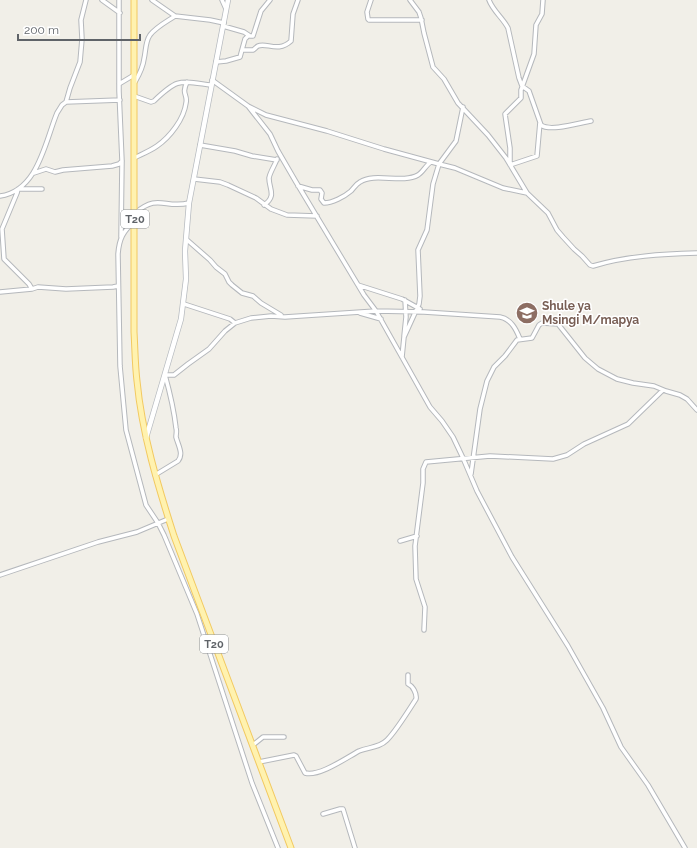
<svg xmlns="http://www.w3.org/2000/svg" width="697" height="848" font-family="Raleway,sans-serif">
<rect width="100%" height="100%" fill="#f1efe8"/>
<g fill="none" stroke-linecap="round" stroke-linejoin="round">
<!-- street casing -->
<g stroke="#b5b8bc" stroke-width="5.5">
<path id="street" d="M102 0 120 13
M119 0V91L122 161 121 237
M152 0 175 16 210 20 224 23
M222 0 226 9
M371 0 367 12 368 19 369 20H422
M410 0 419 12 421 18 424 33 433 67 444 79 458 103 488 135 506 158 527 193 548 213 557 230 563 237 574 249 582 256 590 265 593 266C626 256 663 254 697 253
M489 0C493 11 503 18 508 28L519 78 522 86 529 91 541 125C550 132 579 123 591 121
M223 26 244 32 250 36H253L261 11 270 0
M242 50H253C255 49 256 47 258 46 266 42 278 53 291 41L293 14 298 0
M216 62 226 61 240 57 245 39 248 36
M212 80 248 106 266 115 327 131 384 149 439 164 455 168 503 188 527 193
M135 82C139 75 143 68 144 59 146 51 145 42 150 35 156 27 166 22 175 16
M119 84 134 75
M134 96 151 102 154 101C178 78 179 81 211 85
M66 102 70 88 80 62 82 39 81 20 86 0
M248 106 270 134 278 151 296 182 364 295 376 311 430 407 442 421 453 437 463 458 477 491 512 557 568 646 603 708 621 747 648 785 685 848
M540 122 537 156 510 165V148L505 114 521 98V90L534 54 536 25 542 14 543 0
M200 145 235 151 252 156 277 160
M134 158C142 154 150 151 157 146 170 137 184 119 186 103 188 94 181 95 187 82
M34 173 46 169 55 172 63 170 112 166 119 164 122 161
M194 179 220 182 228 185 256 198 271 209 287 215 317 216
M298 186 312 190H320L322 193 321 199 324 203C332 203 344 197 351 191 354 188 356 184 360 182 375 172 402 184 418 175 423 172 426 165 431 162
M42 189H18L17 193 2 229 4 259 29 284 32 289 38 287 66 289 113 287 118 286
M0 196C38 191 45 142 57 113L62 105 66 102 120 100
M264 205C277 196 269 189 269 178 270 172 275 165 277 159
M135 213C159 193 164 209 189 203
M135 222C123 230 119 240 118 254L120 366 126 430 146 505 158 523 164 535 197 614 252 783 278 848
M186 239 210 260 216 267 225 274 229 282 232 285 242 293 253 296 261 303 281 315
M358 285 402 299 420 309
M0 292 32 289
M184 304 230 319 235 323
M360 313 381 319
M404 336 406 317 405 300
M402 357 404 337 419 304 420 296 418 250 427 230 433 184 439 164 456 141 463 107
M471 474 480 409 487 381 494 367 505 356 517 340 532 338 539 325 542 323 558 324 585 358 598 369 617 379 633 383 654 386 666 391 680 395 687 399 697 410
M155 475 178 461C184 454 178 445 176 437 176 434 177 431 176 428 174 410 170 393 165 375H174L188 364 209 349 225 331 235 323 251 318 271 316 285 317 376 311 424 312 500 317C511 319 516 329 520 339
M400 541 417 536
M0 575 98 542 137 532 168 519
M424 630 425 607 416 579 415 546 423 483V469L426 462 490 456 553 459 567 455 584 444 628 424 663 390
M253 745 263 737H284
M259 762 294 755 296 756 305 773C319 777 346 758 359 751 369 747 379 748 387 740 396 731 409 710 416 699 417 694 413 686 408 684V675
M323 814 340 809H343L355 848"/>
</g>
<!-- secondary casing -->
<g stroke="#b6babf" stroke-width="6">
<path id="secondary" d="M146 438 181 319 186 279 185 251 189 203 228 0"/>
</g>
<!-- primary casing -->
<g stroke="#f2c960" stroke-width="7">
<path id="primary" d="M134 0V332C135 348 135 365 137 381 142 434 158 486 174 536L291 848"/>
</g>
<!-- street -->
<use href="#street" stroke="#fff" stroke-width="3.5"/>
<!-- secondary -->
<use href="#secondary" stroke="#fff" stroke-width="4.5"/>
<!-- primary -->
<use href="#primary" stroke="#fff2af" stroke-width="5"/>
</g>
<!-- icons -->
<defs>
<g id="school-disc" transform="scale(1.15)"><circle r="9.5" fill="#8d6e63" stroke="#fff"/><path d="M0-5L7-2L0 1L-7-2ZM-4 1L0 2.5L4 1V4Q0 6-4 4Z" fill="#fff"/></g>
</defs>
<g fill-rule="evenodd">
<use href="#school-disc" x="527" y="313"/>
</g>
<g text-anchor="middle" stroke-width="3" stroke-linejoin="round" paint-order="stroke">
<!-- shield labels -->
<g fill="#fff" stroke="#8f9295" stroke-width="1">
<rect x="121" y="210" width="28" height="18" rx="3"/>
<rect x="200" y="635" width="28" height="18" rx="3"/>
</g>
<g font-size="11" font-weight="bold" fill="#5f6368">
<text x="135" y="223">T20</text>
<text x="214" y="648">T20</text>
</g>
<!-- education labels -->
<g font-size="12" font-weight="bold" fill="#785e54" stroke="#fff" text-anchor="start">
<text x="542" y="310">Shule ya<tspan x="542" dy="14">Msingi M/mapya</tspan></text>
</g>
</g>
<!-- scale -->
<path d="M18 34v6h122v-6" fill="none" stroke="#5f6368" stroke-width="2"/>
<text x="24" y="34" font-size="12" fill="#5f6368" stroke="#ffffff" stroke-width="3" paint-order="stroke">200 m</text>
</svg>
